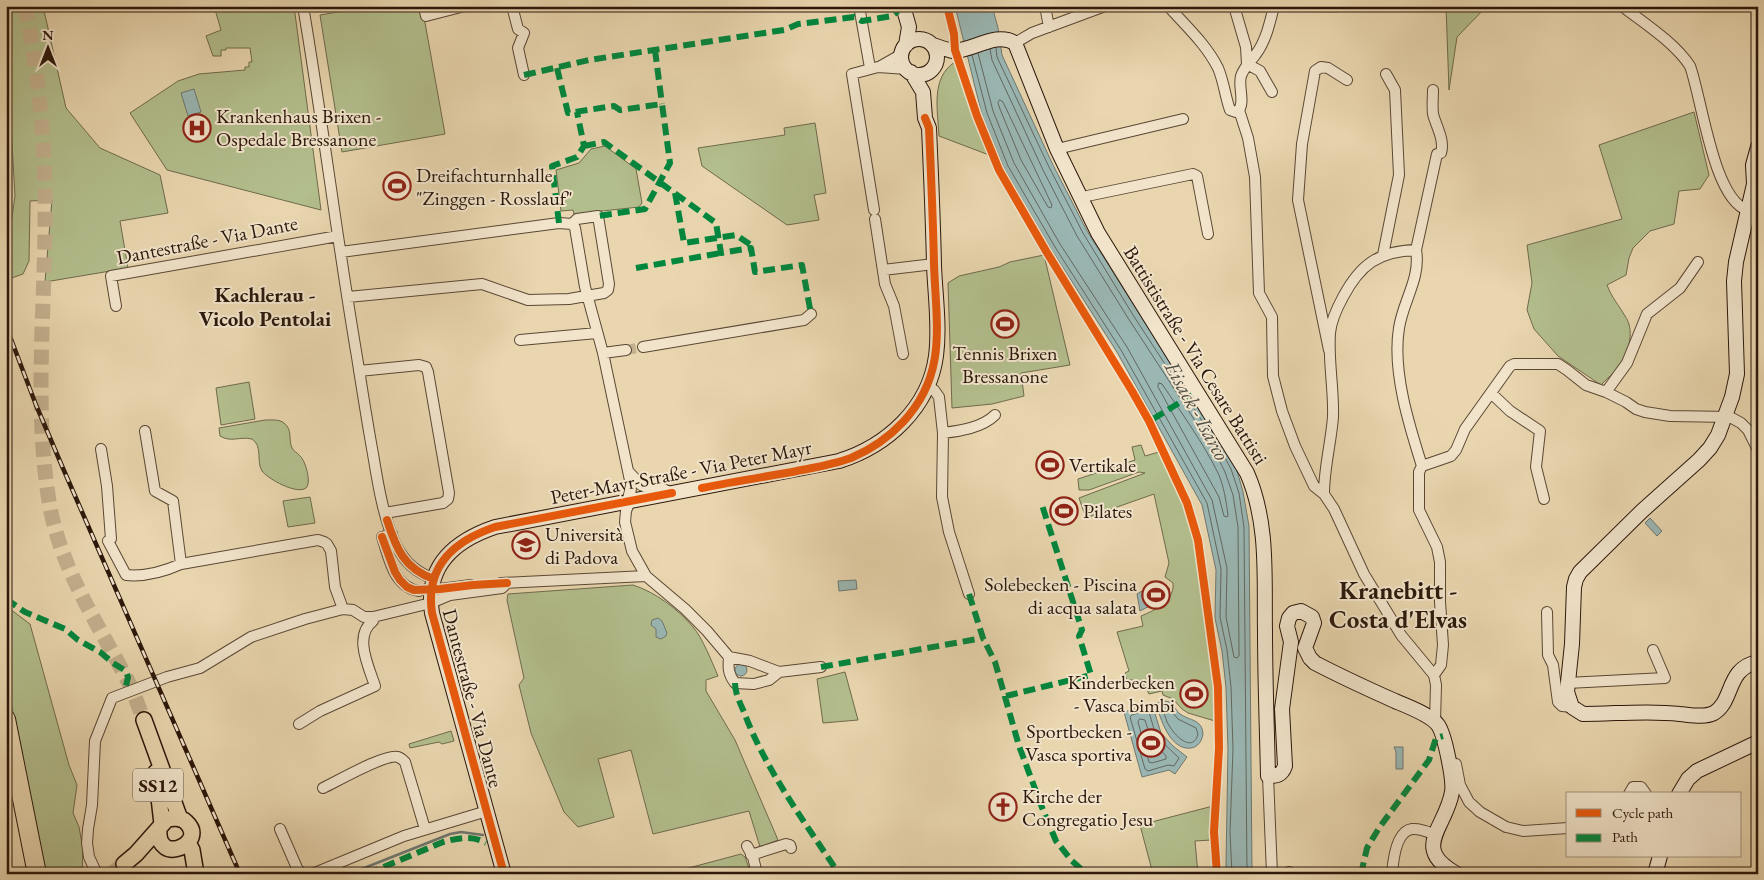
<svg xmlns="http://www.w3.org/2000/svg" width="1764" height="880" font-family="'EB Garamond',serif">
<rect width="100%" height="100%" fill="#e9d6af"/>
<filter id="stains"><feTurbulence type="fractalNoise" baseFrequency=".004" numOctaves="4"/><feColorMatrix values="0 0 0 0 .2 0 0 0 0 .09 0 0 0 0 .02 0 0 0 .5 -.17"/></filter>
<radialGradient id="worn" r=".72"><stop offset=".6" stop-color="#630" stop-opacity="0"/><stop offset="1" stop-color="#630" stop-opacity=".3"/></radialGradient>
<!-- green -->
<path fill="#b3be8d" stroke="#6f6a4c" d="M6 6H43L66 108 100 148 160 175 168 213 120 221 128 268 45 282 52 200 30 201 29 261 23 274 6 280V260L15 196 9 91 6 73Z
M214 6H294L321 210 167 170 130 113 178 81 199 74 245 70V67H249V62H252L250 48H226V50H221V56H213L206 36 221 30Z
M373 6H422L445 134 342 152 320 15Z
M1270 6H1339L1338 12 1269 11Z
M1446 6H1487L1457 37 1449 90Z
M955 62 957 63 975 119 989 155 939 136C938 111 930 78 955 62Z
M1694 112 1709 175 1700 189 1679 191 1674 224 1650 231 1633 248 1629 258 1626 275 1607 285C1612 298 1618 304 1625 316 1635 330 1629 350 1621 364 1616 372 1607 378 1601 385L1558 356 1534 329 1527 310 1532 283 1527 245 1622 219 1599 145Z
M815 123 826 193 814 195 819 220 787 225 702 166 698 148 785 135 784 128Z
M605 146 636 169 642 203 639 207 574 214 573 210 561 211 556 170 579 163 591 149Z
M1044 255 1070 365 1021 373 1024 396 992 404 952 408 948 283 959 276 999 267 1010 262Z
M249 382 255 419 221 425 216 388Z
M265 420C272 420 279 419 284 423 293 430 288 439 292 448 294 452 297 452 300 456 305 460 312 482 306 488 297 495 268 479 262 471 256 461 263 446 252 439 239 436 232 443 220 436L219 428Z
M1141 445 1145 456 1159 452 1184 504 1196 544 1215 687V721L1188 713 1182 709 1173 699 1163 695 1162 691 1149 694C1145 684 1138 679 1127 680L1125 673 1129 671 1117 632 1143 626 1141 616C1156 610 1175 600 1173 583L1165 577 1169 563 1154 494 1086 518 1079 498 1145 473 1139 472 1089 490H1079L1078 479 1135 460 1132 447Z
M310 497 315 523 288 527 283 501Z
M633 585C655 592 678 609 693 627 702 637 712 662 718 676L706 680V691L735 740 778 840 760 847 749 811 653 834 631 750 598 759 614 817 578 827 564 812 546 769 531 733 519 685 524 678 507 600 508 594Z
M6 606 30 624 69 765 77 785 73 813 79 827 83 849 82 874H46L6 678Z
M845 672 858 720 823 723 817 679Z
M451 731 454 741 442 744 439 742 410 748 409 744Z
M1213 806 1211 840 1195 841 1198 874H1153L1140 825Z
M6 841 12 874H6Z
M741 854 745 857 751 874H666Z"/>
<!-- water -->
<path fill="#9ab7b4" stroke="#6e7770" d="M955 6H992L998 28 1002 55 1053 165 1087 231 1236 467 1243 492 1249 526 1252 874H1227L1226 866 1228 749 1226 687 1222 651 1215 618 1216 570 1202 505 1117 352 1051 249 1004 168 982 115Z
M194 89 201 112 188 116 181 93Z
M1650 518 1662 531 1657 536 1645 523Z
M856 580 857 589 839 591 838 581Z
M1161 582 1170 589 1157 602 1140 611 1137 594 1142 591 1144 597Z
M658 618 662 621 667 633 666 636 661 639 656 637V629L651 625 652 620Z
M735 670a6 6 0 1 1 12 0a6 6 0 1 1-12 0Z
M1188 683C1198 685 1202 689 1203 699L1198 704C1186 707 1188 695 1182 688L1184 684Z
M1164 701 1170 702C1174 705 1176 711 1180 714 1190 721 1202 719 1203 734 1202 741 1198 747 1191 748 1170 751 1160 718 1156 703Z
M1152 704 1161 733 1173 746 1187 757 1175 774 1169 770 1142 777 1124 712Z
M1394 747H1403V769H1396V752Z"/>
<g fill="none" stroke-linecap="round" stroke-linejoin="round">
<!-- shore -->
<path stroke="#626760" stroke-width="1" d="M996 48 997 57 1049 167 1083 233 1133 315 1219 447 1231 469 1239 493 1244 527 1247 874
M978 53 993 111 1014 163 1060 244 1127 347 1212 500 1227 568 1226 617 1234 657 1237 658 1239 656 1238 527 1233 495 1225 472 1214 450 1128 318 1077 236 1043 170 992 60 990 49
M972 55 987 113 1008 166 1055 247 1121 350 1207 503 1221 569 1220 617 1227 650 1231 687 1233 749 1230 832 1232 874
M1000 100 1003 102 1052 205 1051 208 1048 207 1021 160 1000 109 998 103Z
M1159 383 1162 384C1181 412 1204 444 1218 473 1224 486 1226 501 1228 515L1227 517 1224 516 1219 497 1158 387Z
M1165 706 1168 707 1178 719 1196 728 1198 734C1193 753 1176 737 1170 727 1166 722 1165 715 1163 709Z
M1147 711 1149 712 1156 736 1179 758 1174 766 1168 765 1148 771 1145 769 1130 717 1132 715Z
M1140 719 1145 720 1151 739 1166 756V759L1152 763 1149 762 1138 722Z"/>
<!-- stream -->
<path stroke="#6e7770" stroke-width="2.5" d="M349 874 450 834 461 832 483 835"/>
<!-- street-tunnel -->
<path stroke="#c3b08e" stroke-width="10" stroke-dasharray="10 5" stroke-linecap="butt" d="M626 350 643 347"/>
<!-- primary-tunnel -->
<path stroke="#c3b08e" stroke-width="15" stroke-dasharray="15 8" stroke-linecap="butt" d="M25 6C40 78 46 154 45 228 44 321 34 415 50 507 62 572 100 627 130 685 135 696 139 708 144 720
M111 874 124 864"/>
<!-- street casing -->
<g stroke="#5a4734" stroke-width="12">
<path id="street" d="M303 6C323 123 337 240 357 357 362 389 367 421 373 454 378 484 383 517 396 545 405 563 416 572 434 579
M424 6 426 16 465 6
M512 6 518 29 524 33 518 48 524 75
M859 6 870 68
M1045 6 1049 27
M1168 6C1186 26 1206 44 1218 68 1224 82 1225 96 1230 110L1236 112 1239 110
M1234 6 1246 47 1247 64
M1622 6C1645 24 1674 42 1690 66 1702 99 1713 198 1747 210
M1015 43 1032 33 1105 6
M1247 64 1260 71 1272 92
M879 67 902 54
M1239 110 1248 138 1255 177 1259 293 1272 317 1273 376 1282 411 1295 446 1314 486 1324 494 1334 509 1364 574 1401 635 1434 675 1436 685 1435 721
M1239 110C1245 101 1238 87 1241 76 1244 67 1251 61 1256 54 1266 41 1270 22 1274 6
M1057 149 1183 119
M1080 199 1087 196 1193 174 1197 176 1208 234
M874 210 852 74 878 67 907 69
M875 219 885 284 894 306 903 354
M572 224 575 228 585 287 603 353 631 485 630 501 626 511 625 522 632 551 646 576 685 609 707 631 729 657 750 661 779 672
M341 252 559 223 572 224
M1383 255 1399 175 1395 90 1386 74
M883 270 934 264
M348 297 482 284 528 300 569 299 604 293 608 290 609 284 598 216 577 219 572 224
M116 306 111 276 338 236
M520 340 597 333
M643 347 804 320 811 314
M1329 350 1298 200 1302 144 1315 71 1321 67 1328 68 1347 80
M603 353 626 350
M359 371 419 365 426 367 428 372 449 493 448 499 443 503 385 513
M928 387 934 390 939 397 943 433 942 497 949 532 969 594
M1606 392 1627 363 1647 314 1680 288 1698 262
M1491 393 1510 411 1540 431 1536 467 1544 499
M145 431 155 491 173 501 181 564 289 545 318 540 324 542 327 544 331 551 335 587 343 609
M943 433C959 431 982 428 995 415
M101 449 107 486 111 539 108 541 126 575C146 577 163 572 181 564
M1422 466C1409 425 1392 371 1399 328 1403 301 1421 278 1416 250L1437 154 1441 153C1445 140 1436 126 1433 114 1432 106 1433 98 1433 90
M628 471 641 485 651 489 659 487 672 493
M1324 494C1324 468 1331 443 1333 417 1334 389 1328 361 1330 333 1331 320 1337 308 1343 297 1360 265 1378 251 1416 250
M392 534 382 537C389 557 393 587 419 591
M501 583 646 576
M440 589 471 585
M1547 612 1548 655 1553 665 1558 702 1562 706 1572 707
M729 657C728 668 728 674 735 683L754 684 769 680 779 672 821 667
M1434 675 1441 665 1443 645 1440 602V562L1437 547 1419 510V472L1422 466 1451 456 1456 450 1465 429 1510 366 1514 364H1558L1567 370 1586 385 1606 392 1626 402 1636 409 1645 412 1670 416 1730 417 1741 423 1748 430 1758 450
M1567 683 1665 678 1653 650
M299 724 320 711 375 686C369 667 353 636 373 621V617
M1456 764 1460 785 1469 802 1480 812 1506 827 1523 831 1568 828
M1268 776 1272 874
M323 788C336 782 386 753 398 757 401 758 403 760 405 762L425 829
M1629 794 1633 787H1641L1646 794
M280 829 297 868 302 874
M747 846 753 857 757 874
M751 855 786 844 790 845 791 848
M336 864 340 874
M1289 872V874
M97 874 89 857 87 843 88 829 92 805 95 741 112 698 167 677 200 668 251 637 305 619 343 609 353 610 364 617H373L431 603 450 595 502 588 507 583
M312 874 404 836 487 811
M1392 874C1393 861 1396 831 1412 829 1421 828 1428 832 1436 835"/>
</g>
<!-- secondary casing -->
<g stroke="#2b170b" stroke-width="16">
<path id="secondary" d="M903 6 909 27 906 45
M901 57a18 18 0 1 1 36 0a18 18 0 1 1-36 0Z
M933 45C939 47 947 50 953 51 973 51 996 31 1015 43L1057 149 1098 233 1247 473C1269 523 1264 578 1265 631 1265 679 1267 728 1268 776 1277 776 1282 775 1285 766L1282 709 1291 642 1287 626 1289 618 1293 613 1301 611 1312 617 1314 623 1305 648 1310 658 1315 663C1342 677 1368 689 1395 701 1407 706 1431 715 1438 725 1445 735 1454 781 1452 792 1446 828 1410 848 1457 874
M1758 176 1754 184 1736 262 1734 281 1737 374 1732 397 1718 435 1710 448 1699 460 1642 511 1580 572 1576 579 1574 587 1572 644 1567 692 1572 707 1583 714C1615 714 1648 710 1680 714 1691 715 1704 718 1714 713 1734 701 1726 668 1758 662
M1754 184 1753 165 1758 147
M1679 794 1688 779 1697 771 1758 742
M504 874 432 613C425 566 454 541 495 527L839 461C887 446 929 408 936 356 940 326 935 294 934 265 933 219 931 173 929 128L925 118 923 92 911 72
M1655 874 1660 856"/>
</g>
<!-- primary casing -->
<g stroke="#2b170b" stroke-width="18">
<path id="primary" d="M144 720 180 819
M156 772 162 824
M188 843 192 850 196 874
M124 864 136 854 167 819C174 818 181 817 186 822 209 843 156 867 159 829"/>
</g>
<!-- highway casing -->
<g stroke="#2b170b" stroke-width="20">
<path id="highway" d="M6 719 37 874"/>
</g>
<!-- street -->
<use href="#street" stroke="#f1e4cb" stroke-width="10"/>
<!-- secondary -->
<use href="#secondary" stroke="#f1e4cb" stroke-width="14"/>
<!-- primary -->
<use href="#primary" stroke="#e9d6af" stroke-width="15"/>
<!-- highway -->
<use href="#highway" stroke="#e9d6af" stroke-width="18"/>
<!-- rail casing -->
<g stroke="#2b170b" stroke-width="4.5">
<path id="rail" d="M6 326 36 405 62 466 240 874"/>
</g>
<!-- rail -->
<use href="#rail" stroke="#f1e4cb" stroke-width="2.5" stroke-dasharray="8" stroke-linecap="butt"/>
<!-- quiet -->
<path stroke="#00873e" stroke-width="6" stroke-dasharray="12 6" stroke-linecap="butt" d="M655 50 662 104
M557 68 568 113 614 106 620 110 662 104 670 163 645 209 598 216
M524 75 589 60 784 30 798 24 854 17 862 21 892 16 898 11
M584 146 604 142 716 223 721 253 751 248 755 272 802 265 811 314
M675 193 684 243 736 235 751 245V248
M559 223 552 166 577 157 584 146 577 112
M636 268 721 253
M1153 419 1192 395
M969 594 983 638 995 662 1019 746 1043 810 1056 841 1072 861 1087 874
M6 599 25 612 65 629 78 640 100 652 113 663 126 671 128 677 126 686 127 691
M821 667 983 638
M735 683C735 693 740 703 744 712 766 771 805 822 839 874
M1006 696 1091 675 1079 636 1082 630 1042 505
M367 874 443 842C458 838 472 835 486 843
M1361 874 1367 848 1379 828 1429 760 1436 738 1443 736"/>
<!-- cycleway casing -->
<g stroke="#f1e4cb" stroke-width="11">
<path id="cycleway" d="M947 6 954 34 955 50 977 116 999 170 1046 251 1132 391 1149 421 1187 503 1198 540 1218 687 1219 748 1214 832 1217 874
M702 488C732 482 762 477 792 472 811 468 832 465 851 458 870 450 889 437 903 422 948 374 936 324 934 264 933 219 931 173 929 128L925 118
M387 520C396 548 404 569 434 579
M382 537 395 572 400 580 407 587 414 590 440 589 473 585 507 583
M504 874 432 613C425 566 454 541 495 527L672 493"/>
</g>
<!-- cycleway -->
<use href="#cycleway" stroke="#e8590c" stroke-width="8"/>
</g>
<!-- icons -->
<defs>
<g id="hospital-ring" transform="scale(1.4375)"><circle r="9.5" fill="#f1e4cb" stroke="#8f2418" stroke-width="1.5"/><path d="M-5-5h3v3.5h4V-5h3V5h-3V1.5h-4V5h-3Z" fill="#8f2418"/></g>
<g id="stadium-ring" transform="scale(1.4375)"><circle r="9.5" fill="#f1e4cb" stroke="#8f2418" stroke-width="1.5"/><path d="M0-5a6.5 5 0 1 0 0 10a6.5 5 0 1 0 0-10ZM-3.5-1.8h7v3.6h-7Z" fill="#8f2418"/></g>
<g id="university-ring" transform="scale(1.4375)"><circle r="9.5" fill="#f1e4cb" stroke="#8f2418" stroke-width="1.5"/><path d="M0-5L7-2L0 1L-7-2ZM-4 1L0 2.5L4 1V4Q0 6-4 4Z" fill="#8f2418"/></g>
<g id="church-ring" transform="scale(1.4375)"><circle r="9.5" fill="#f1e4cb" stroke="#8f2418" stroke-width="1.5"/><path d="M-1.2-6h2.4v3.5h3.3v2.4h-3.3V6h-2.4V-.1h-3.3v-2.4h3.3Z" fill="#8f2418"/></g>
</defs>
<g fill-rule="evenodd">
<use href="#hospital-ring" x="197" y="128"/>
<use href="#stadium-ring" x="397" y="186"/>
<use href="#stadium-ring" x="1005" y="324"/>
<use href="#stadium-ring" x="1050" y="465"/>
<use href="#stadium-ring" x="1064" y="511"/>
<use href="#university-ring" x="526" y="545"/>
<use href="#stadium-ring" x="1156" y="595"/>
<use href="#stadium-ring" x="1194" y="694"/>
<use href="#stadium-ring" x="1151" y="743"/>
<use href="#church-ring" x="1003" y="807"/>
</g>
<g text-anchor="middle" stroke-width="4" stroke-linejoin="round" paint-order="stroke">
<!-- shield labels -->
<rect fill="#f1e4cb" stroke="#665445" stroke-width="1" x="133" y="768.5" width="50" height="33" rx="4"/>
<g font-size="19" font-weight="bold" fill="#2b170b">
<text x="158" y="792">SS12</text>
</g>
<!-- poi labels -->
<g font-size="20" fill="#2b170b" stroke="#f1e4cb" text-anchor="start">
<text x="216" y="123">Krankenhaus Brixen -<tspan x="216" dy="23">Ospedale Bressanone</tspan></text>
<text x="416" y="182">Dreifachturnhalle<tspan x="416" dy="23">"Zinggen - Rosslauf"</tspan></text>
<text x="1005" y="360" text-anchor="middle">Tennis Brixen<tspan x="1005" dy="23">Bressanone</tspan></text>
<text x="1069" y="472">Vertikale</text>
<text x="1083" y="518">Pilates</text>
<text x="545" y="541">Università<tspan x="545" dy="23">di Padova</tspan></text>
<text x="1137" y="591" text-anchor="end">Solebecken - Piscina<tspan x="1137" dy="23">di acqua salata</tspan></text>
<text x="1175" y="689" text-anchor="end">Kinderbecken<tspan x="1175" dy="23">- Vasca bimbi</tspan></text>
<text x="1132" y="738" text-anchor="end">Sportbecken -<tspan x="1132" dy="23">Vasca sportiva</tspan></text>
<text x="1022" y="803">Kirche der<tspan x="1022" dy="23">Congregatio Jesu</tspan></text>
</g>
<!-- street labels -->
<g font-size="20" fill="#2b170b" stroke="#f1e4cb">
<text transform="translate(207 240) rotate(-11)" y="7">Dantestraße - Via Dante</text>
<text transform="translate(1196 355) rotate(58)" y="7">Battististraße - Via Cesare Battisti</text>
<text transform="translate(681 472) rotate(-11)" y="7">Peter-Mayr-Straße - Via Peter Mayr</text>
<text transform="translate(473 698) rotate(75)" y="7">Dantestraße - Via Dante</text>
</g>
<!-- neighbourhood labels -->
<g font-size="21" font-weight="bold" fill="#2b170b" stroke="#f1e4cb">
<text x="265" y="302">Kachlerau -<tspan x="265" dy="24">Vicolo Pentolai</tspan></text>
</g>
<!-- water labels -->
<g font-size="21" font-style="italic" fill="#524f46" stroke="#f1e4cb">
<text transform="translate(1197 411) rotate(61)" y="7">Eisack - Isarco</text>
</g>
<!-- district labels -->
<g font-size="25" font-weight="bold" fill="#2b170b" stroke="#f1e4cb">
<text x="1398" y="599">Kranebitt -<tspan x="1398" dy="29">Costa d'Elvas</tspan></text>
</g>
</g>
<!-- margin -->
<rect width="1764" height="880" fill="none" stroke="#e9d6af" stroke-width="25"/>
<rect x="8" y="8" width="1749" height="865" fill="none" stroke="#2b170b" stroke-width="2.5"/>
<rect x="12" y="12" width="1739" height="855" fill="none" stroke="#2b170b"/>
<!-- legend -->
<rect x="1566" y="792" width="175" height="65" fill="#f1e4cb" stroke="#a2927e"/>
<rect x="1576" y="809" width="25" height="8" fill="#e8590c" stroke="#a2927e"/>
<text x="1612" y="818" font-size="15" fill="#2b170b">Cycle path</text>
<rect x="1576" y="834" width="25" height="8" fill="#00873e" stroke="#a2927e"/>
<text x="1612" y="842" font-size="15" fill="#2b170b">Path</text>
<!-- north arrow -->
<g transform="translate(48 48)" stroke="#f1e4cb" stroke-width="4" paint-order="stroke">
<path d="M0-4L9 19L0 12L-9 19Z" fill="#2b170b"/>
<text y="-8" font-size="14" font-weight="bold" text-anchor="middle" fill="#2b170b">N</text>
</g>
<rect width="100%" height="100%" filter="url(#stains)"/>
<rect width="100%" height="100%" fill="url(#worn)"/>
</svg>
